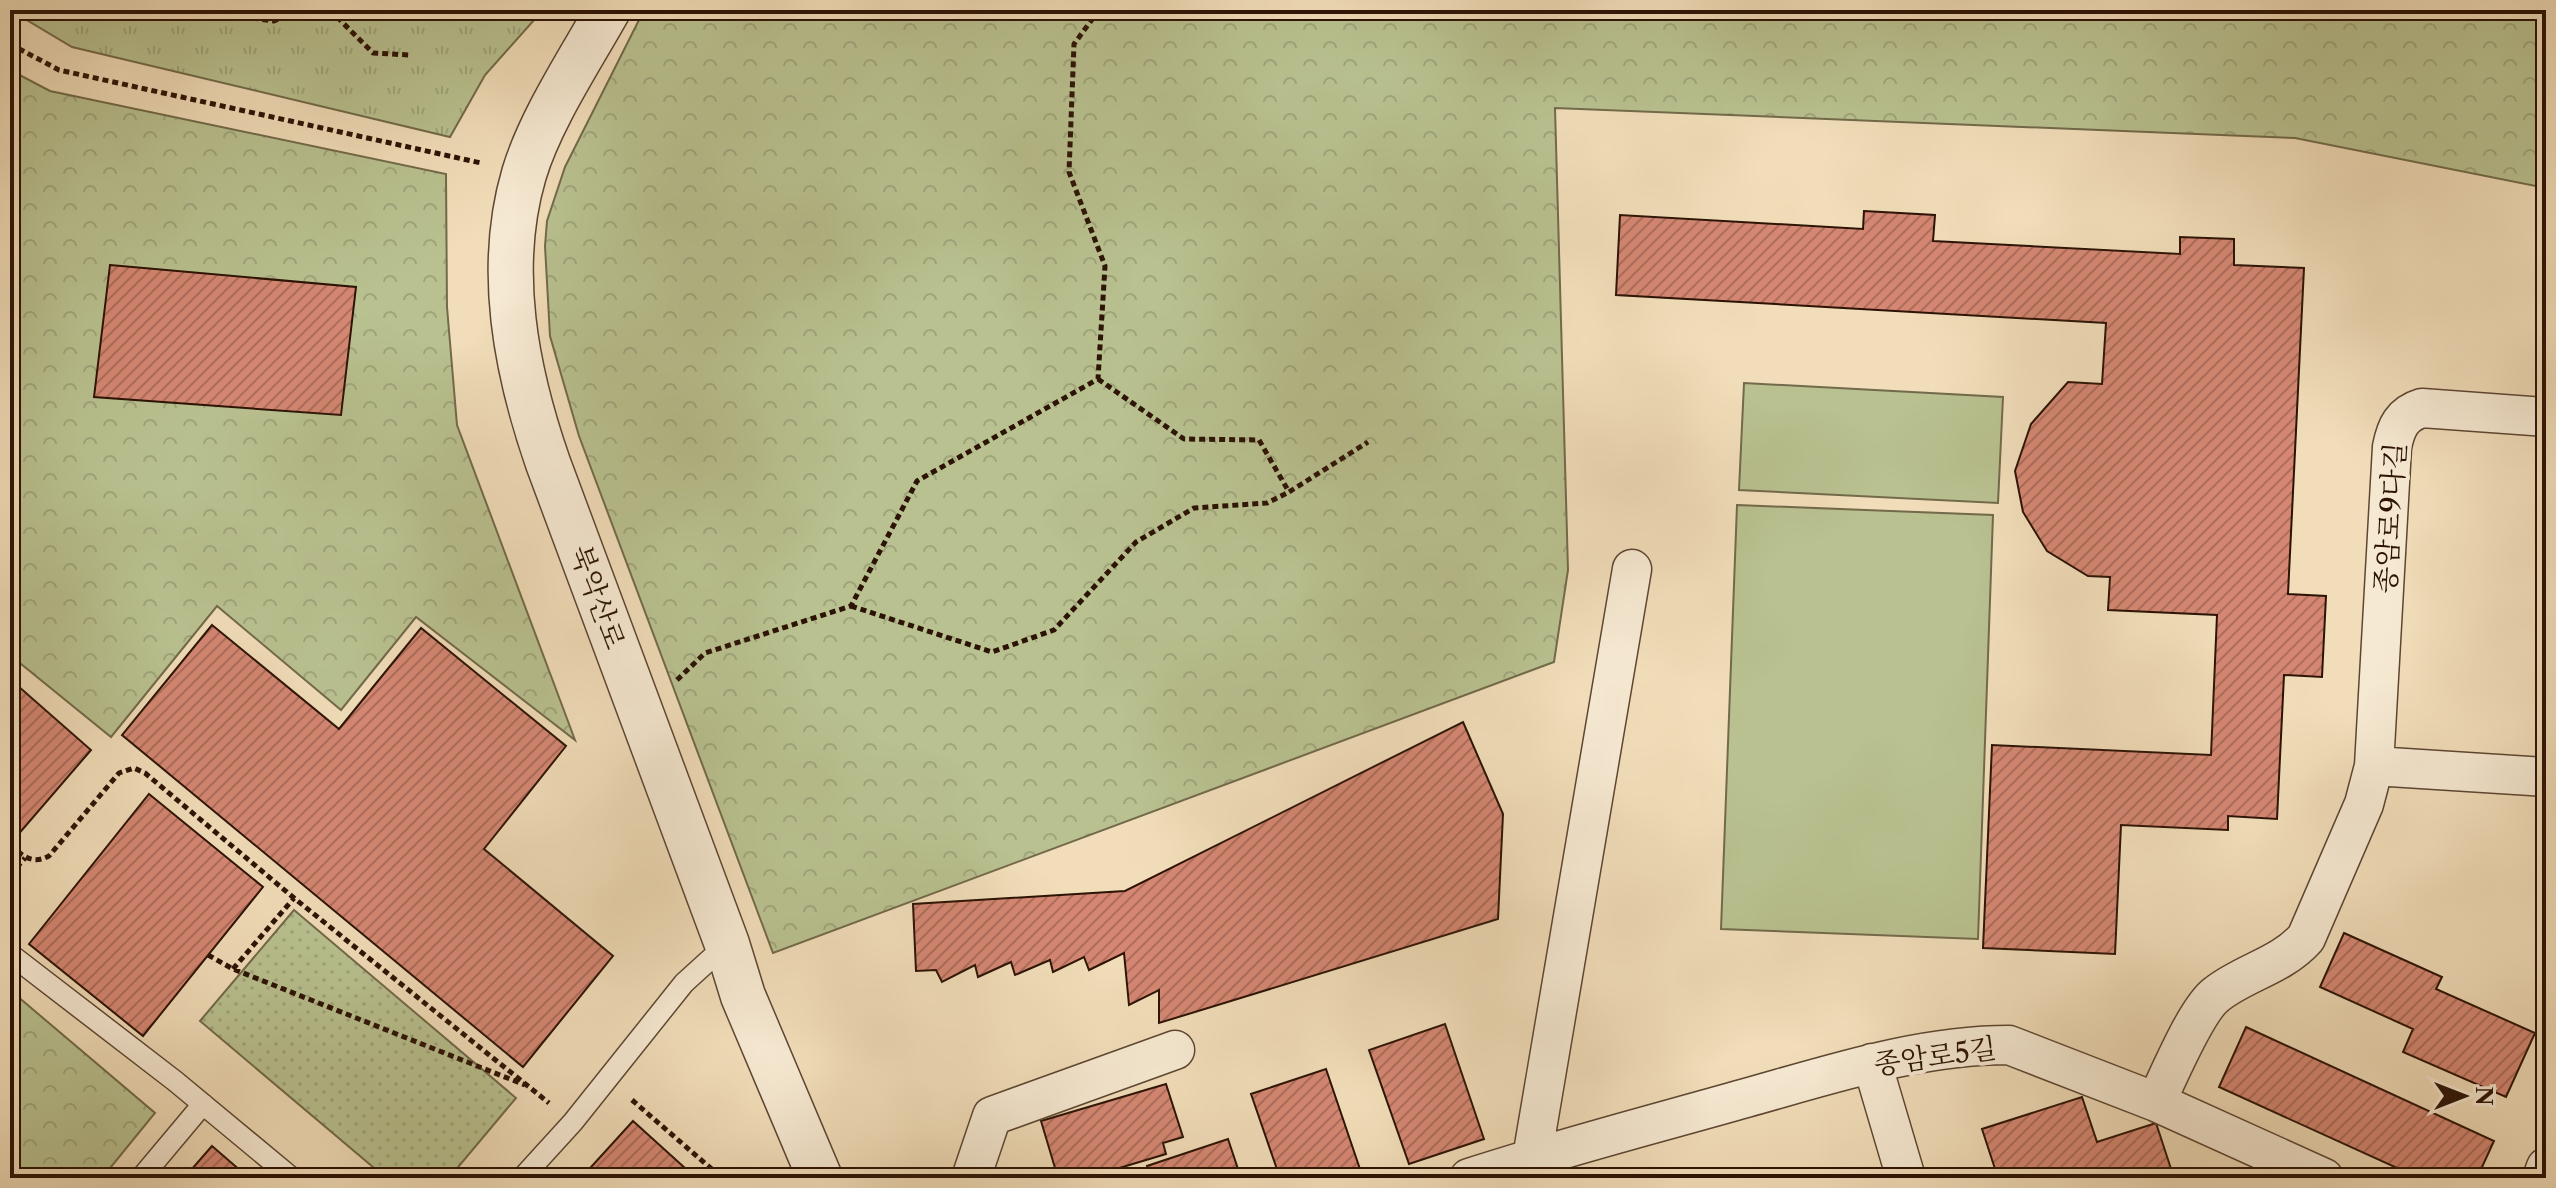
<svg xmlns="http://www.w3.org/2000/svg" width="2556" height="1188" font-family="'Libre Caslon Text','Noto Serif KR',serif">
<defs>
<pattern id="grass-dots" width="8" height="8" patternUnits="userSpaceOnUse" patternTransform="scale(2)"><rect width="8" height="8" fill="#b9c190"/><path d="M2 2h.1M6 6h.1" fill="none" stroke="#9fa57b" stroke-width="1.8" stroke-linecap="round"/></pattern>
<pattern id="forest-crowns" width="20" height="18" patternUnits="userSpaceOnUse" patternTransform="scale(2)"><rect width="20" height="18" fill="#b9c190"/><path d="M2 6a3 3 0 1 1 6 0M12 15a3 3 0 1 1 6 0" fill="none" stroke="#9fa57b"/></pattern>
<pattern id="park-tufts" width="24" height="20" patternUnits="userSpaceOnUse" patternTransform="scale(2)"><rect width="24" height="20" fill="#b9c190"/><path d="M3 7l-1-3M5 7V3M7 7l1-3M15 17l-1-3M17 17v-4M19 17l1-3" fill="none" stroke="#9fa57b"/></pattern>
<pattern id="building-hatch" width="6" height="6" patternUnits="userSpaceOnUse" patternTransform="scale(2)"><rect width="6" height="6" fill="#d58773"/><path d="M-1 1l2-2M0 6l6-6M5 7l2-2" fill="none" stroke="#ad6d5c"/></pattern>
</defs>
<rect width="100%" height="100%" fill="#f1ddb9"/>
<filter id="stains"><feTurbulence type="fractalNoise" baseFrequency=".0025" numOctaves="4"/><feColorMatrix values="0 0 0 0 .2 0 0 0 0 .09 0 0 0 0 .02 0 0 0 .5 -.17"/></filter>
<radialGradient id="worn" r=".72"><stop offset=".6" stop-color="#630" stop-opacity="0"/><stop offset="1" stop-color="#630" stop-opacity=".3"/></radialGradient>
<!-- grass -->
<path fill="url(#grass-dots)" stroke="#726a4a" stroke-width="2" d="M294 910 516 1098 449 1178H386L200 1021Z"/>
<!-- forest -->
<path fill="url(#forest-crowns)" stroke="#726a4a" stroke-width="2" d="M644 10H2546V188L2295 138 1555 108 1568 570 1554 662 773 953 579 436 550 336 545 246 547 221 565 167Z
M10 70 50 91 446 174 447 307 457 425 575 740 416 617 341 710 217 606 111 737 10 655Z
M10 990 155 1113 102 1178H10Z"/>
<!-- park -->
<path fill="url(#park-tufts)" stroke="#726a4a" stroke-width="2" d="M10 10H543L485 75 450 137 72 47Z"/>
<!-- pitch -->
<path fill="#b9c190" stroke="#726a4a" stroke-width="2" d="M1744 383 2003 397 1998 503 1739 490Z
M1737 505 1993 515 1978 939 1721 929Z"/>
<!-- building -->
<path fill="url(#building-hatch)" stroke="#2c1305" stroke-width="2" d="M1864 211 1935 215 1933 241 2180 254V237L2234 239V265L2304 268 2288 594 2326 596 2322 677 2284 675 2277 819 2228 816V830L2121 825 2115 954 1983 948 1992 745 2211 755 2217 615 2108 610 2110 577 2088 576 2047 551 2023 512 2015 471 2031 424 2068 382 2102 384 2106 323 1616 295 1620 215 1863 229Z
M110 265 356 287 341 415 94 397Z
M212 625 339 729 421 628 566 746 484 849 613 956 523 1067 122 735Z
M10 679 91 750 10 844Z
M1463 722 1503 814 1498 919 1159 1023V990L1129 1005 1124 953 1089 970 1084 957 1053 972 1050 960 1015 975 1011 962 978 977 975 965 942 982 936 970 916 971 913 904 1125 891Z
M149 794 263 887 143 1036 29 944Z
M2344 933 2442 977 2436 989 2535 1033 2506 1097 2403 1052 2413 1029 2320 987Z
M1445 1024 1484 1139 1409 1164 1369 1050Z
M2246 1027 2494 1141 2477 1178H2419L2219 1087Z
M1326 1069 1363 1178H1280L1251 1094Z
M1166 1084 1183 1137 1163 1143 1166 1154 1086 1178H1080L1078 1172 1058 1178 1041 1121Z
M2082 1097 2097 1142 2156 1123 2174 1178H1988L1997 1175 1982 1129Z
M633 1121 696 1178H581Z
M1228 1139 1241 1178H1151L1147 1166Z
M212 1146 249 1178H184Z"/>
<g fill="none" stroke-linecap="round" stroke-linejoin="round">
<!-- service casing -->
<g stroke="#5d4632" stroke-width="23">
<path id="service" d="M10 954 175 1081 292 1178
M141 1178 203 1104
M522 1178 573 1122 684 983 727 944"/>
</g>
<!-- minor casing -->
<g stroke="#5d4632" stroke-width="41">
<path id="minor" d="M2374 766 2392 447C2396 427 2402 414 2422 408L2546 417
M1872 1063 1906 1178
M2156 1102C2169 1076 2196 1009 2217 994 2245 972 2281 966 2306 938L2364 804 2374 766 2546 777
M1532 1158 1632 569
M971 1178 992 1116 1175 1050
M1469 1178C1561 1148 1654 1124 1746 1098 1832 1074 1919 1045 2009 1045L2156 1102 2324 1178
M2542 1178 2546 1167"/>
</g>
<!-- tertiary casing -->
<g stroke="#5d4632" stroke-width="47">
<path id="tertiary" d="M608 10C580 60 540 120 524 174 496 269 516 371 548 463L727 944 743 996 820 1178"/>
</g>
<!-- path -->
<path stroke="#2c1305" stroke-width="5" stroke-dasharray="6 4" stroke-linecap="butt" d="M193 10 274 21 297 10
M330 10 373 53 409 55
M10 44 59 70 481 163
M1098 379 1184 439 1259 440 1289 492 1368 442
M851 606 992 652 1054 630 1136 542 1194 508 1267 503 1289 492
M677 680 705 653 851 606 917 481 1098 379 1105 266 1069 172 1074 44 1099 10
M10 845C23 856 32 865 49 856L119 773 134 768 145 773 294 898 549 1103
M10 875 25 858
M208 955 233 969 525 1085
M233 969 294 898
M632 1100 722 1178"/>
<!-- service -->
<use href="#service" stroke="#f6e9d2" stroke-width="20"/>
<!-- minor -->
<use href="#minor" stroke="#f6e9d2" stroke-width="38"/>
<!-- tertiary -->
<use href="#tertiary" stroke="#f6e9d2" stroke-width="44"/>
</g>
<g text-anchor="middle" stroke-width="8" stroke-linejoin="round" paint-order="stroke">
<!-- street labels -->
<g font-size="28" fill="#2c1305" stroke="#f6e9d2">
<text transform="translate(2390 518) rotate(-86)" y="10">종암로9다길</text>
<text transform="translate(598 597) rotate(70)" y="10">북악산로</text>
<text transform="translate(1935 1056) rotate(-8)" y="10">종암로5길</text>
</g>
</g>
<!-- margin -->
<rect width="2556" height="1188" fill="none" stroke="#f1ddb9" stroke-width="40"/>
<rect x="12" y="12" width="2532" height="1164" fill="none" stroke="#2c1305" stroke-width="4"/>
<rect x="20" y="20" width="2516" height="1148" fill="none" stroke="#2c1305" stroke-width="2"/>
<!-- north arrow -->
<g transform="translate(2464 1096) rotate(90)" stroke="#f6e9d2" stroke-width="6" paint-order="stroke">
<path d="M0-6L14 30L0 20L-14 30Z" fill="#2c1305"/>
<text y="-12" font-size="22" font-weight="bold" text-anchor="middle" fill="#2c1305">N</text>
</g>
<rect width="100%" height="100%" filter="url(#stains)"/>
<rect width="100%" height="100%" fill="url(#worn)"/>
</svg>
